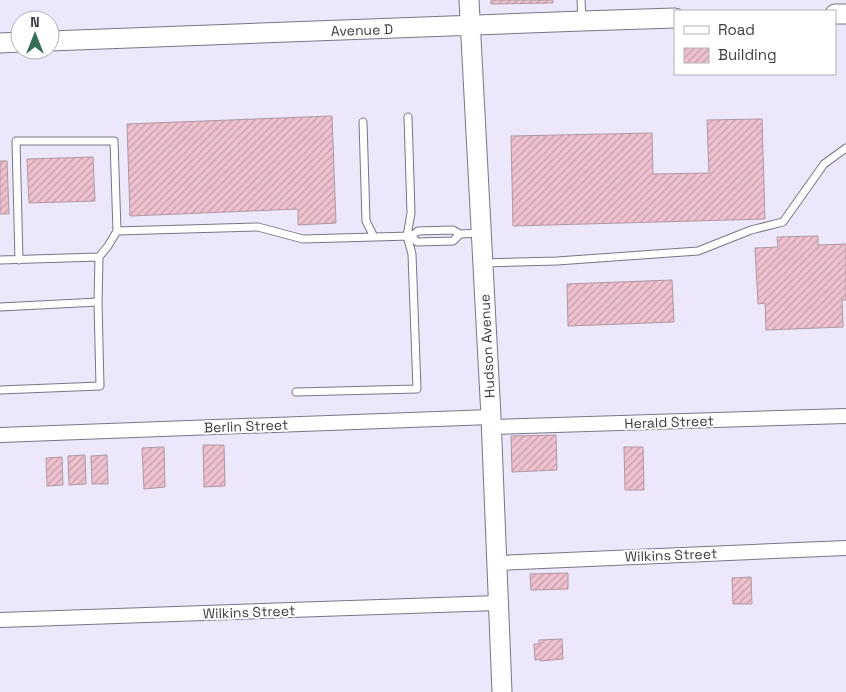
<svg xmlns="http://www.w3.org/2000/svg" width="846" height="692" font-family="'Space Grotesk',sans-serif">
<defs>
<pattern id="building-hatch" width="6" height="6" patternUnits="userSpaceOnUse" patternTransform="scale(1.25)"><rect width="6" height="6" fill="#efc1cf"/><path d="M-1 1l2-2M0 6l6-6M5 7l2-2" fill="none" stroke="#c39eaa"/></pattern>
</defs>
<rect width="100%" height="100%" fill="#ece7fa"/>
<!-- building -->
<path fill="url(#building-hatch)" stroke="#af99a0" d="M491 0H553V3L491 4Z
M332 116 336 223 298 225V209L130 216 127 124Z
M762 119 765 219 513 226 511 136 652 133 653 174 709 173 707 120Z
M93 157 95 201 29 203 27 159Z
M0 161H7L9 214H0Z
M818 236V245L846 244V300H842L843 327 766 330 765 303 758 304 755 248 778 247 777 237Z
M672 280 674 322 568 326 567 284Z
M556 435 557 470 512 472 511 436Z
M203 445H224L225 486 204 487Z
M164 447 165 487 144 489 142 448Z
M624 447H643L644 490H625Z
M85 455 86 484 69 485 68 456Z
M107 455 108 484H92L91 456Z
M62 457 63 485 47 486 46 458Z
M568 573V589L531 590 530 574Z
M751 577 752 604H733L732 578Z
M562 639 563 659 540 661V659L535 660 534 644H539V640Z"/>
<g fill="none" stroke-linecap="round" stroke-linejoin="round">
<!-- lane casing -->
<g stroke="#7a7586" stroke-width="9">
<path id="lane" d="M581 0 582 20
M363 122 366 221 374 237
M460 234 453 241 417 242 411 236 418 231 453 230 460 234 480 233
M0 260 99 257
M19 260 16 141H114L117 231
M483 263 557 261 698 251 751 230 783 222 824 164 846 148
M0 307 98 302 99 257 108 246 117 231 258 227 303 239 411 236
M0 390 100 386 98 302
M296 392 417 389 412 254 407 236 411 213 408 117"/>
</g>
<!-- street casing -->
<g stroke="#7a7586" stroke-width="16">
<path id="street" d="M491 427 846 416
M0 435 491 417
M497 563 846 548
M0 620 498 603"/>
</g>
<!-- secondary casing -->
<g stroke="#7a7586" stroke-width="21">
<path id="secondary" d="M469 0 491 417 502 692
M835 14H846
M50 41 582 21 675 18
M0 43 20 42"/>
</g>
<!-- lane -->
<use href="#lane" stroke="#fff" stroke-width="7"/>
<!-- street -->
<use href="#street" stroke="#fff" stroke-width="14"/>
<!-- secondary -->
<use href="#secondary" stroke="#fff" stroke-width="19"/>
</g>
<g text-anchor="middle" stroke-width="4" stroke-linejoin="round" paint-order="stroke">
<!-- street labels -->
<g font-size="14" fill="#3d3b43" stroke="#fff">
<text transform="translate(362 30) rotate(-2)" y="5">Avenue D</text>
<text transform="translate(487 346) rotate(-93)" y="5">Hudson Avenue</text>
<text transform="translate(669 422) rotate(-2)" y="5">Herald Street</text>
<text transform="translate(246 426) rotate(-2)" y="5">Berlin Street</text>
<text transform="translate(671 555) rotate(-2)" y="5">Wilkins Street</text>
<text transform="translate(249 612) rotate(-2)" y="5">Wilkins Street</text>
</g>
</g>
<!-- legend -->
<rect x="674" y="10" width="162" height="65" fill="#ffffff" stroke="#b1b1b4"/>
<rect x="684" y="26" width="25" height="8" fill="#ffffff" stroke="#b1b1b4"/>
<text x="718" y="35" font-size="15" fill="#3d3b43">Road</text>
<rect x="684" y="48" width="25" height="15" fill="url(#building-hatch)" stroke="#b1b1b4"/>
<text x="718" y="60" font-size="15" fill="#3d3b43">Building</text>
<!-- north arrow -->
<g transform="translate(35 35)"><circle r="24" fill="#ffffff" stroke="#b1b1b4"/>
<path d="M0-4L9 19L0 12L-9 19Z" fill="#336d55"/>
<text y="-8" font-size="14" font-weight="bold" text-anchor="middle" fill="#3d3b43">N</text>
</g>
</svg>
